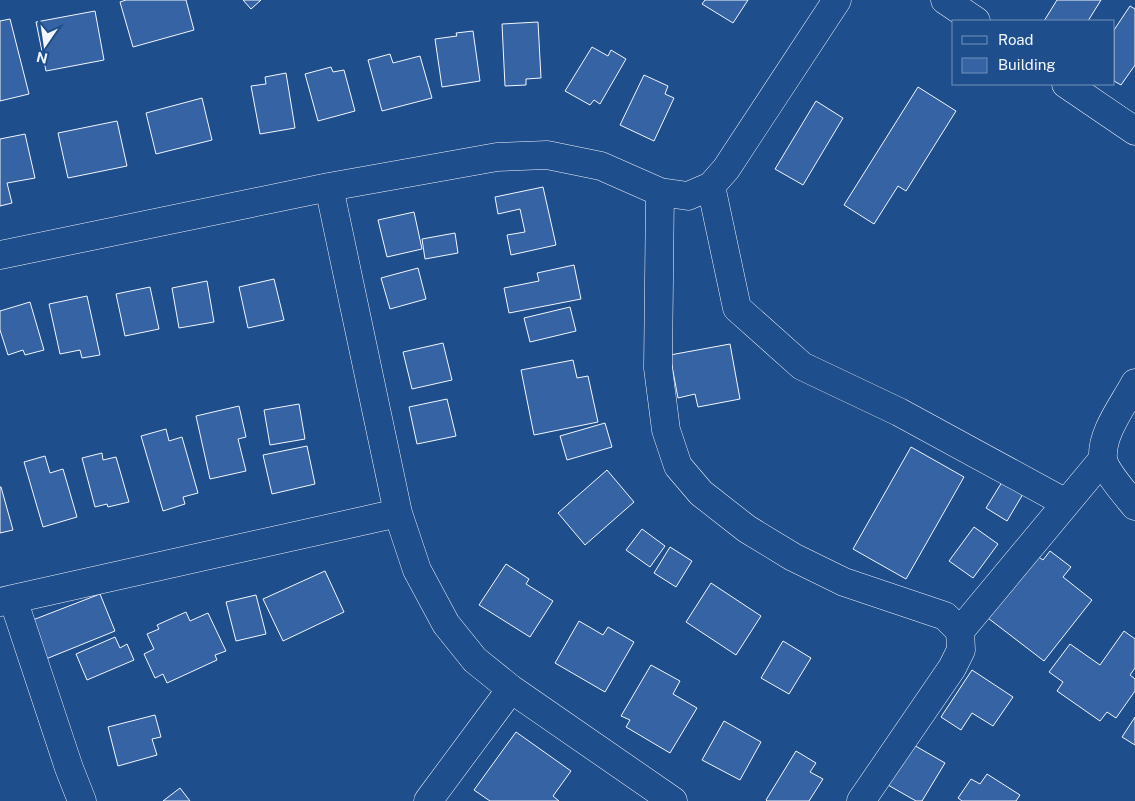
<svg xmlns="http://www.w3.org/2000/svg" width="1135" height="801" font-family="'Public Sans',sans-serif">
<rect width="100%" height="100%" fill="#1f4e8c"/>
<!-- building -->
<path fill="#3563a3" stroke="#f2f6ff" d="M126 0H186L194 30 133 47 120 2Z
M243 0H261L251 9Z
M705 0H748L733 23 702 4Z
M1057 0H1101L1088 21H1044Z
M1130 6 1135 9V65L1121 85 1114 81V30Z
M95 11 104 60 46 71 36 22Z
M10 19 29 94 0 101V21Z
M538 22 541 78 526 79V85L505 86 502 24Z
M473 31 480 81 442 87 435 39 457 36 456 33Z
M592 47 608 56 611 50 626 59 600 104 594 100 590 105 565 91Z
M390 54 393 63 420 56 432 98 382 111 368 60Z
M331 67 333 72 344 70 355 111 318 121 305 74Z
M286 73 295 128 260 134 251 86 266 84 265 77Z
M644 75 668 86 665 94 674 98 654 141 620 125Z
M918 87 956 111 906 191 898 186 874 224 844 205Z
M202 98 212 140 156 154 146 113Z
M816 101 843 118 803 185 775 169Z
M117 121 127 166 68 178 58 133Z
M25 134 35 178 7 183 12 203 0 206V139Z
M543 187 556 245 511 255 507 235 525 232 520 209 498 214 495 197Z
M414 212 422 249 387 257 378 220Z
M455 233 458 253 425 259 422 239Z
M574 265 581 299 509 313 504 288 539 281 537 273Z
M418 268 426 299 390 309 381 278Z
M274 279 284 320 248 328 239 287Z
M207 281 214 322 179 328 172 288Z
M150 287 159 329 125 336 116 294Z
M87 296 100 355 82 358 80 350 60 354 49 304Z
M30 302 44 350 25 355 23 350 8 355 0 330V311Z
M570 307 576 331 530 342 524 318Z
M443 343 452 380 412 389 403 352Z
M730 344 740 399 698 407 695 394 678 398 670 355Z
M573 360 577 378 588 376 598 422 534 435 521 370Z
M447 399 456 436 417 444 409 407Z
M299 404 305 439 270 445 264 410Z
M239 406 246 437 238 439 246 471 210 479 196 416Z
M605 423 612 447 567 460 560 436Z
M166 429 169 441 182 437 198 493 183 497 185 504 163 511 141 436Z
M307 446 315 484 272 494 263 455Z
M911 447 964 477 906 579 853 549Z
M102 453 103 460 116 457 129 502 108 507 107 504 95 507 82 458Z
M45 456 50 473 63 469 77 517 43 527 24 462Z
M607 470 634 502 585 545 558 513Z
M1002 482 1023 494 1007 521 986 508Z
M0 487H1L13 530 0 533Z
M974 527 998 544 973 578 949 561Z
M642 529 665 546 650 567 626 550Z
M670 547 692 561 676 587 654 573Z
M1050 551 1071 567 1063 577 1092 600 1044 661 984 615 1033 553 1043 560Z
M506 564 529 579 526 584 553 601 530 637 479 605Z
M325 571 344 612 283 641 263 599Z
M711 583 761 616 736 655 686 622Z
M100 594 115 631 41 661 25 623Z
M256 595 266 634 236 641 226 602Z
M186 612 190 621 208 613 226 651 215 655 217 660 167 683 163 674 155 678 144 654 154 649 147 634 159 629 157 625Z
M579 621 603 635 608 627 634 642 605 692 555 663Z
M1124 631 1135 639V668L1130 675 1135 679V691L1116 718 1107 712 1100 721 1057 691 1063 682 1049 672 1070 644 1100 665Z
M115 637 120 648 127 644 134 660 87 680 76 654Z
M783 641 811 658 789 694 761 678Z
M651 665 680 681 673 694 697 708 670 753 626 727 630 720 621 716Z
M972 670 1013 697 993 726 972 713 961 730 941 717Z
M155 715 161 737 152 739 157 755 118 766 108 727Z
M1135 717V745L1122 737Z
M724 721 761 742 740 780 702 760Z
M516 732 571 771 553 796 559 801H490L474 790Z
M912 744 945 763 922 801H916L888 785Z
M796 751 816 763 810 772 823 779 809 801H767L766 800Z
M987 774 1020 795 1016 801H962L958 798 971 779 980 784Z
M180 788 190 801H163Z"/>
<g fill="none" stroke-linecap="round" stroke-linejoin="round">
<!-- street casing -->
<g stroke="#f2f6ff" stroke-width="29">
<path id="street" d="M945 0 976 21
M1066 84 1135 131
M711 186 737 308 802 366 899 412 1066 503
M329 187 497 157 547 155 601 166 660 192 688 196 711 186 726 169 837 0
M660 192 658 368 666 430 678 466 701 493 747 529 793 557 844 582 945 616 960 631
M0 255 329 187 398 513 417 570 446 624 475 660 511 689 673 801
M1135 383C1124 404 1101 433 1103 458 1104 470 1127 496 1135 506
M13 599 398 513
M0 602 13 599 69 768 82 801
M428 801 511 689
M861 801 952 668 961 650 960 631 1103 459"/>
</g>
<!-- street -->
<use href="#street" stroke="#1f4e8c" stroke-width="28"/>
</g>
<!-- legend -->
<rect x="952" y="20" width="162" height="65" fill="#1f4e8c" stroke="#7391ba"/>
<rect x="962" y="36" width="25" height="8" fill="#1f4e8c" stroke="#7391ba"/>
<text x="998" y="45" font-size="15" fill="#f2f6ff">Road</text>
<rect x="962" y="58" width="25" height="15" fill="#3563a3" stroke="#7391ba"/>
<text x="998" y="70" font-size="15" fill="#f2f6ff">Building</text>
<!-- north arrow -->
<g transform="translate(45 45) rotate(193)" stroke="#1f4e8c" stroke-width="4" paint-order="stroke">
<path d="M0-4L9 19L0 12L-9 19Z" fill="#f2f6ff"/>
<text y="-8" font-size="14" font-weight="bold" text-anchor="middle" fill="#f2f6ff">N</text>
</g>
</svg>
